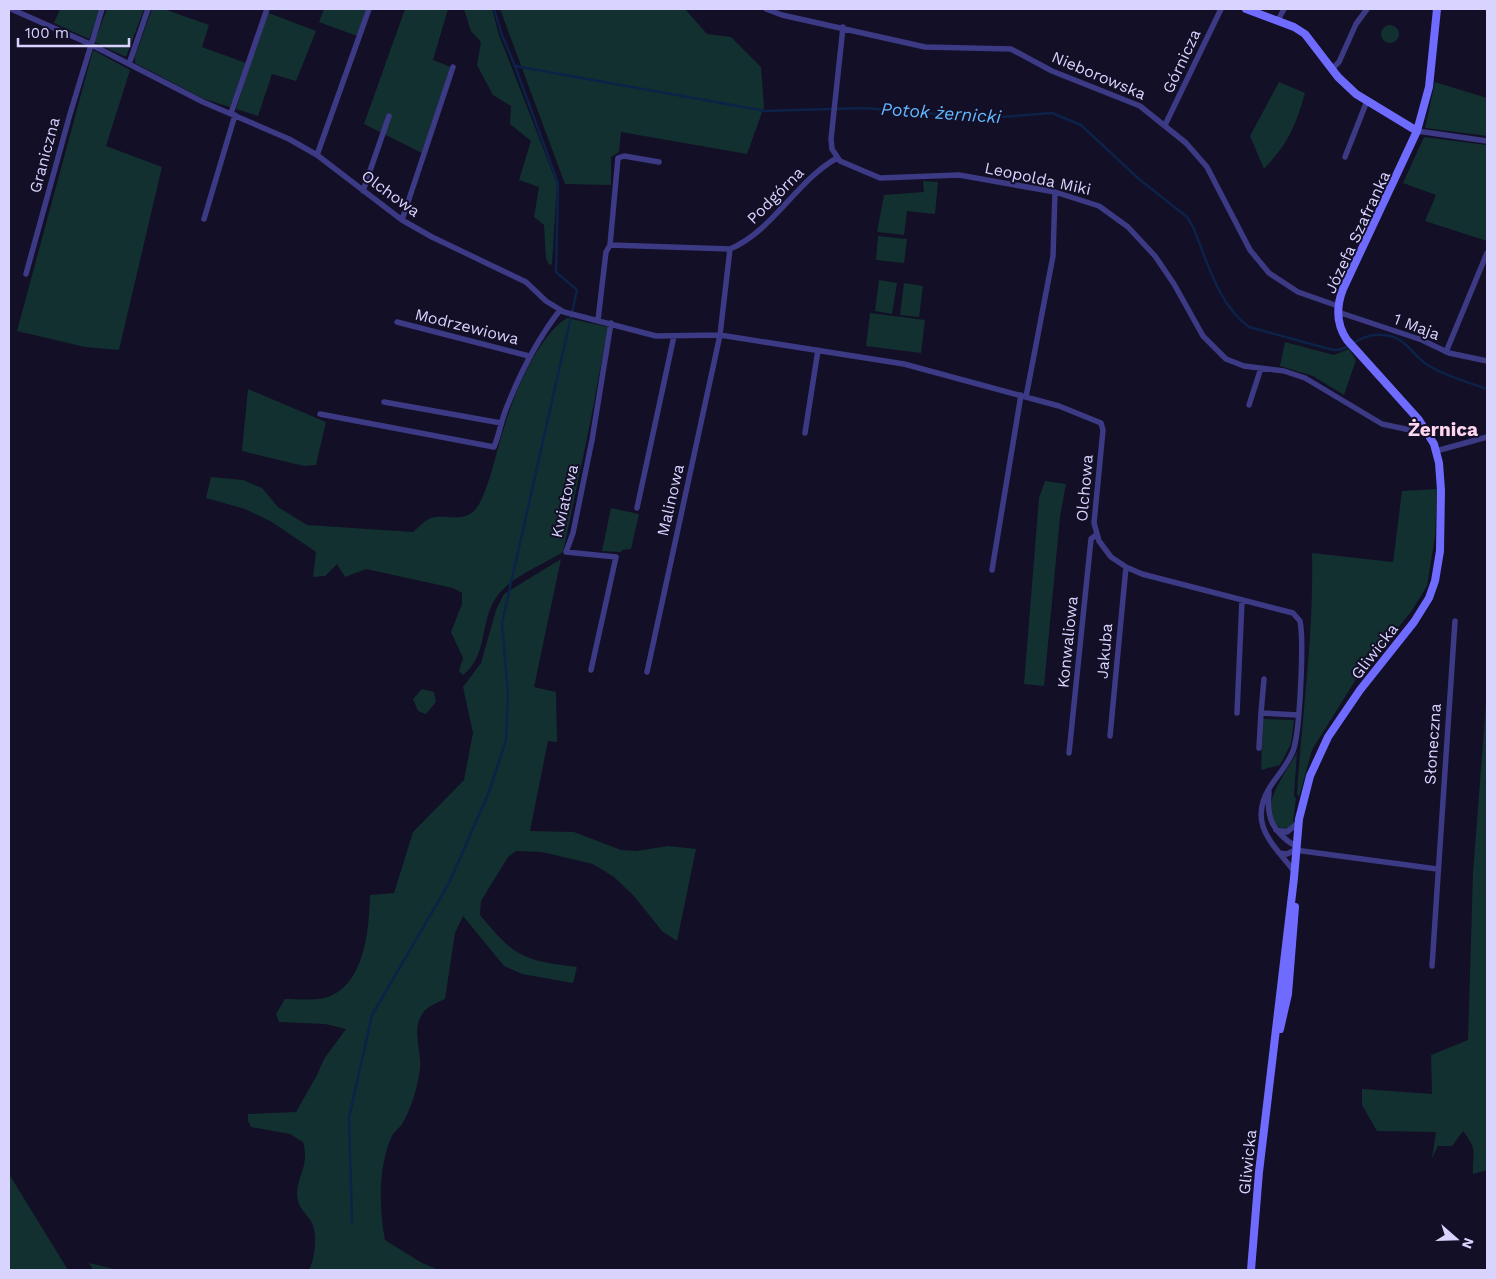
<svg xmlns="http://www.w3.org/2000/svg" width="1496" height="1279" font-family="'Work Sans',sans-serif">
<rect width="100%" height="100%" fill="#130f26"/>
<!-- green -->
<path fill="#12302f" d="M60 9H100L89 39 54 23Z
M107 9H144L126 57 94 42Z
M152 9H164L209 25 202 47 246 63 230 107 204 99 135 63V56Z
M324 9H366L357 36 319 22Z
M405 9H448L433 60 451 67 422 153 364 124Z
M464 9H492L499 35 557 184 552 264 549 265 546 258 544 225 534 217 539 187 519 180 531 141 510 124 511 106 493 95 477 65 481 42 471 31Z
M500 9H685L707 34 731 37 761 67 764 107 747 154 621 132 619 152 611 157V185L565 184Z
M266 12 316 31 296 81 272 74 258 116 236 109Z
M1381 34a9 9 0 1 1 18 0a9 9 0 1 1-18 0Z
M93 50 130 70 106 146 162 167 119 350 85 347 17 331Z
M1279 82 1305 93C1295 128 1288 143 1264 169L1250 136Z
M1435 82 1487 98V136L1425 128Z
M1424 137 1487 145V241L1425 221 1436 195 1403 183Z
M923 181 938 182 935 214 907 211 904 235 877 232 884 195 924 192Z
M878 236 907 239 904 263 876 260Z
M879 280 897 283 892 314 875 311Z
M904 283 923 286 919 317 900 315Z
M870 313 925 320 921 353 866 346Z
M567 318 608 327 589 429 563 552C541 566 507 578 494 601 480 625 487 657 463 675L459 671 463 658 451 632 462 604V593L453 588 366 569 345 577 337 564 325 576 313 577 316 552 272 522 245 509 206 498 211 477 243 480 262 488 278 507 307 525 413 532C418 528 425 520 431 518 446 514 462 523 475 510 488 495 497 448 504 428 513 396 538 335 567 318Z
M1285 342 1334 355 1349 349 1356 360 1344 395 1313 376 1280 366Z
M248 389 326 422 316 465 304 466 242 451Z
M1045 481 1066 484 1060 517 1044 686 1024 684 1039 498Z
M1437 489 1435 536 1427 586 1411 612 1358 676 1312 750 1299 797 1297 794C1302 714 1314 634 1312 553L1393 562 1402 491Z
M611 508 639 514 631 549 622 550 621 552 602 551Z
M561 559 534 687 556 692 557 742 548 741 530 831 574 832 621 850 636 851 668 846 696 849 677 941 662 931 633 895 614 877 593 864 542 852 516 851 508 857 481 901 480 915C516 958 522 960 577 967L573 983 522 974 504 966 463 916 455 933 445 999C435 1004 425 1007 421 1016 412 1033 422 1052 420 1069 418 1085 411 1110 402 1124 399 1129 393 1132 391 1138 378 1169 379 1209 385 1240L422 1263 439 1270H309C315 1259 318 1232 311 1221 305 1212 298 1208 297 1195 297 1174 310 1167 303 1142L290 1134 251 1127 248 1121V1114L296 1112 317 1075 324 1059 346 1029 325 1024 279 1022 276 1014 285 999C297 999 316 1001 328 997 365 984 369 929 370 895L394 893 413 832 464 780 473 733 463 687 481 663 496 610 504 594Z
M422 689 434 692 436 702 426 714 418 711 413 699Z
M1487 690V1170L1473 1174C1472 1151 1479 1152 1463 1131L1452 1146H1438L1432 1158 1436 1132 1377 1131 1362 1105V1089L1432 1094 1431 1055 1468 1040 1473 873Z
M1263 719 1294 720 1291 744 1280 765 1261 770Z
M1297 752 1294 795 1296 799 1293 820 1295 824 1286 830C1248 818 1288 771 1297 752Z
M9 1174 68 1270H9Z
M89 1263 119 1270H120H93Z"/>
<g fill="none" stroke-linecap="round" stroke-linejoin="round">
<!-- stream -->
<path stroke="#0c2248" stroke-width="2.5" d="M494 9 502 35 515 66 765 111 864 108 988 118 1052 113 1081 125 1139 179 1187 217 1193 227C1207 260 1218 305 1249 327L1333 350C1351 351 1357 333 1383 335 1405 336 1411 353 1426 364 1444 376 1468 382 1487 389
M352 1222 349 1118 372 1015 449 883 489 792 506 740 508 695 502 623 577 290 556 272 558 183 515 66"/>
<!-- street -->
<path stroke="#3d3a85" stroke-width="5.5" d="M11 9 90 44 203 102 289 139 317 155 402 220 432 237 526 282 546 301 564 312 656 336 720 335 904 364 1059 406 1101 423 1103 430 1094 523 1099 541 1111 557 1126 567 1142 574 1293 613 1300 621C1304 640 1300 733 1293 751 1288 764 1278 775 1270 787 1247 824 1273 844 1294 871
M766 9 782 15 925 47 1011 49 1052 71 1140 106 1186 143 1207 167 1250 250 1269 273 1298 292 1338 306
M1278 20 1284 9
M843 27 831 139 832 149 840 161 880 178 959 175 1055 192 1099 206 1128 227 1155 256 1174 284 1203 336 1226 359 1244 366 1284 371 1305 378 1382 424 1429 434
M129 64 148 9
M1332 69 1339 62 1356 24 1367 9
M231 113 267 9
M1165 125 1221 9
M1417 131 1487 141
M317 155 369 9
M1345 157 1367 101
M363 191 389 116
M204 219 235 115
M402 220 453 67
M610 245 618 158 624 156 659 162
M26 274 70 114 102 9
M1338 312 1422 340 1449 353 1487 361
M598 320 606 252 610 245 730 249
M397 322 529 356
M1446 352 1487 253
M1026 397 1053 256 1055 192
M384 402 501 423
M1249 405 1261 368
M320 414 494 447C499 435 501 422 506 409 520 373 536 341 560 310
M805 433 818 350
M1436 451 1487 437
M637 508 674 336
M992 570 1021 395
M591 670 616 557 566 552 573 533 592 440 611 323
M647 672 720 335 730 249C774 230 796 181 837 158
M1264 679 1261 713 1298 715
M1237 713 1242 600
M1110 736 1126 567
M1259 748 1261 713
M1069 753 1091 539 1096 535
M1269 792C1266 818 1273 832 1295 846
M1276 830 1287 832 1298 823
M1279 853 1287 854 1295 850 1437 869
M1432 966 1455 621"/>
<!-- secondary -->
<path stroke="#6f6bff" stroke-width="8" d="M1246 9 1294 27 1305 34 1338 77 1356 94 1417 131
M1280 1029 1288 994 1295 907
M1251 1270 1259 1172 1294 878 1299 819 1310 776 1328 737 1360 690 1414 622 1429 598 1435 581 1440 551 1441 490 1439 463 1434 444 1419 420 1347 340C1336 324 1336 307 1343 289L1417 131 1429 87 1437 9"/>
</g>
<g text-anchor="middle" stroke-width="4" stroke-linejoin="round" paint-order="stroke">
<!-- street labels -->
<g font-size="16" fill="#d9d4ff" stroke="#130f26">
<text transform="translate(1181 61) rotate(-65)" y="6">Górnicza</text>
<text transform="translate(1099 75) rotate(23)" y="6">Nieborowska</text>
<text transform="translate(44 155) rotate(-75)" y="6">Graniczna</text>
<text transform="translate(1038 178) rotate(12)" y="6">Leopolda Miki</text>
<text transform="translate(391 193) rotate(36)" y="6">Olchowa</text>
<text transform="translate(775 195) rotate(-45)" y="6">Podgórna</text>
<text transform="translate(1357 232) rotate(-65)" y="6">Józefa Szafranka</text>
<text transform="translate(467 326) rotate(14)" y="6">Modrzewiowa</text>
<text transform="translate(1417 326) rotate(21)" y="6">1 Maja</text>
<text transform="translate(1084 488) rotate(-85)" y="6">Olchowa</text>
<text transform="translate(670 500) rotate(-77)" y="6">Malinowa</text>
<text transform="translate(564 501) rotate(-77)" y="6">Kwiatowa</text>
<text transform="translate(1067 642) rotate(-84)" y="6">Konwaliowa</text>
<text transform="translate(1104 651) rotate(-85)" y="6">Jakuba</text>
<text transform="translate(1374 651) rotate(-52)" y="6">Gliwicka</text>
<text transform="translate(1432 744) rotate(-86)" y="6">Słoneczna</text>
<text transform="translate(1247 1162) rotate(-84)" y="6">Gliwicka</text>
</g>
<!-- water labels -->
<g font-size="18" font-style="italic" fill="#62b6ff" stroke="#130f26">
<text transform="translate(941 113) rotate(4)" y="6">Potok żernicki</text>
</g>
<!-- quarter labels -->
<g font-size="19" font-weight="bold" fill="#ffd6f0" stroke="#130f26">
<text x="1443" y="436">Żernica</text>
</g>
</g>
<!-- border -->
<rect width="1496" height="1279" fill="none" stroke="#d9d4ff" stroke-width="20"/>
<!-- north arrow -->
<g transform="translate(1456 1239) rotate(110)" stroke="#130f26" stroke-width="4" paint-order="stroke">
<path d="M0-4L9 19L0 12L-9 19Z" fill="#d9d4ff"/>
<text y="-8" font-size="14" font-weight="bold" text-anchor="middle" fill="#d9d4ff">N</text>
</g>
<!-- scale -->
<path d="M18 38v8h111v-8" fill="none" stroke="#d9d4ff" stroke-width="2.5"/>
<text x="25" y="38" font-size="15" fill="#d9d4ff" stroke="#130f26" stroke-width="4" paint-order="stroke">100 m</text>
</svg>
